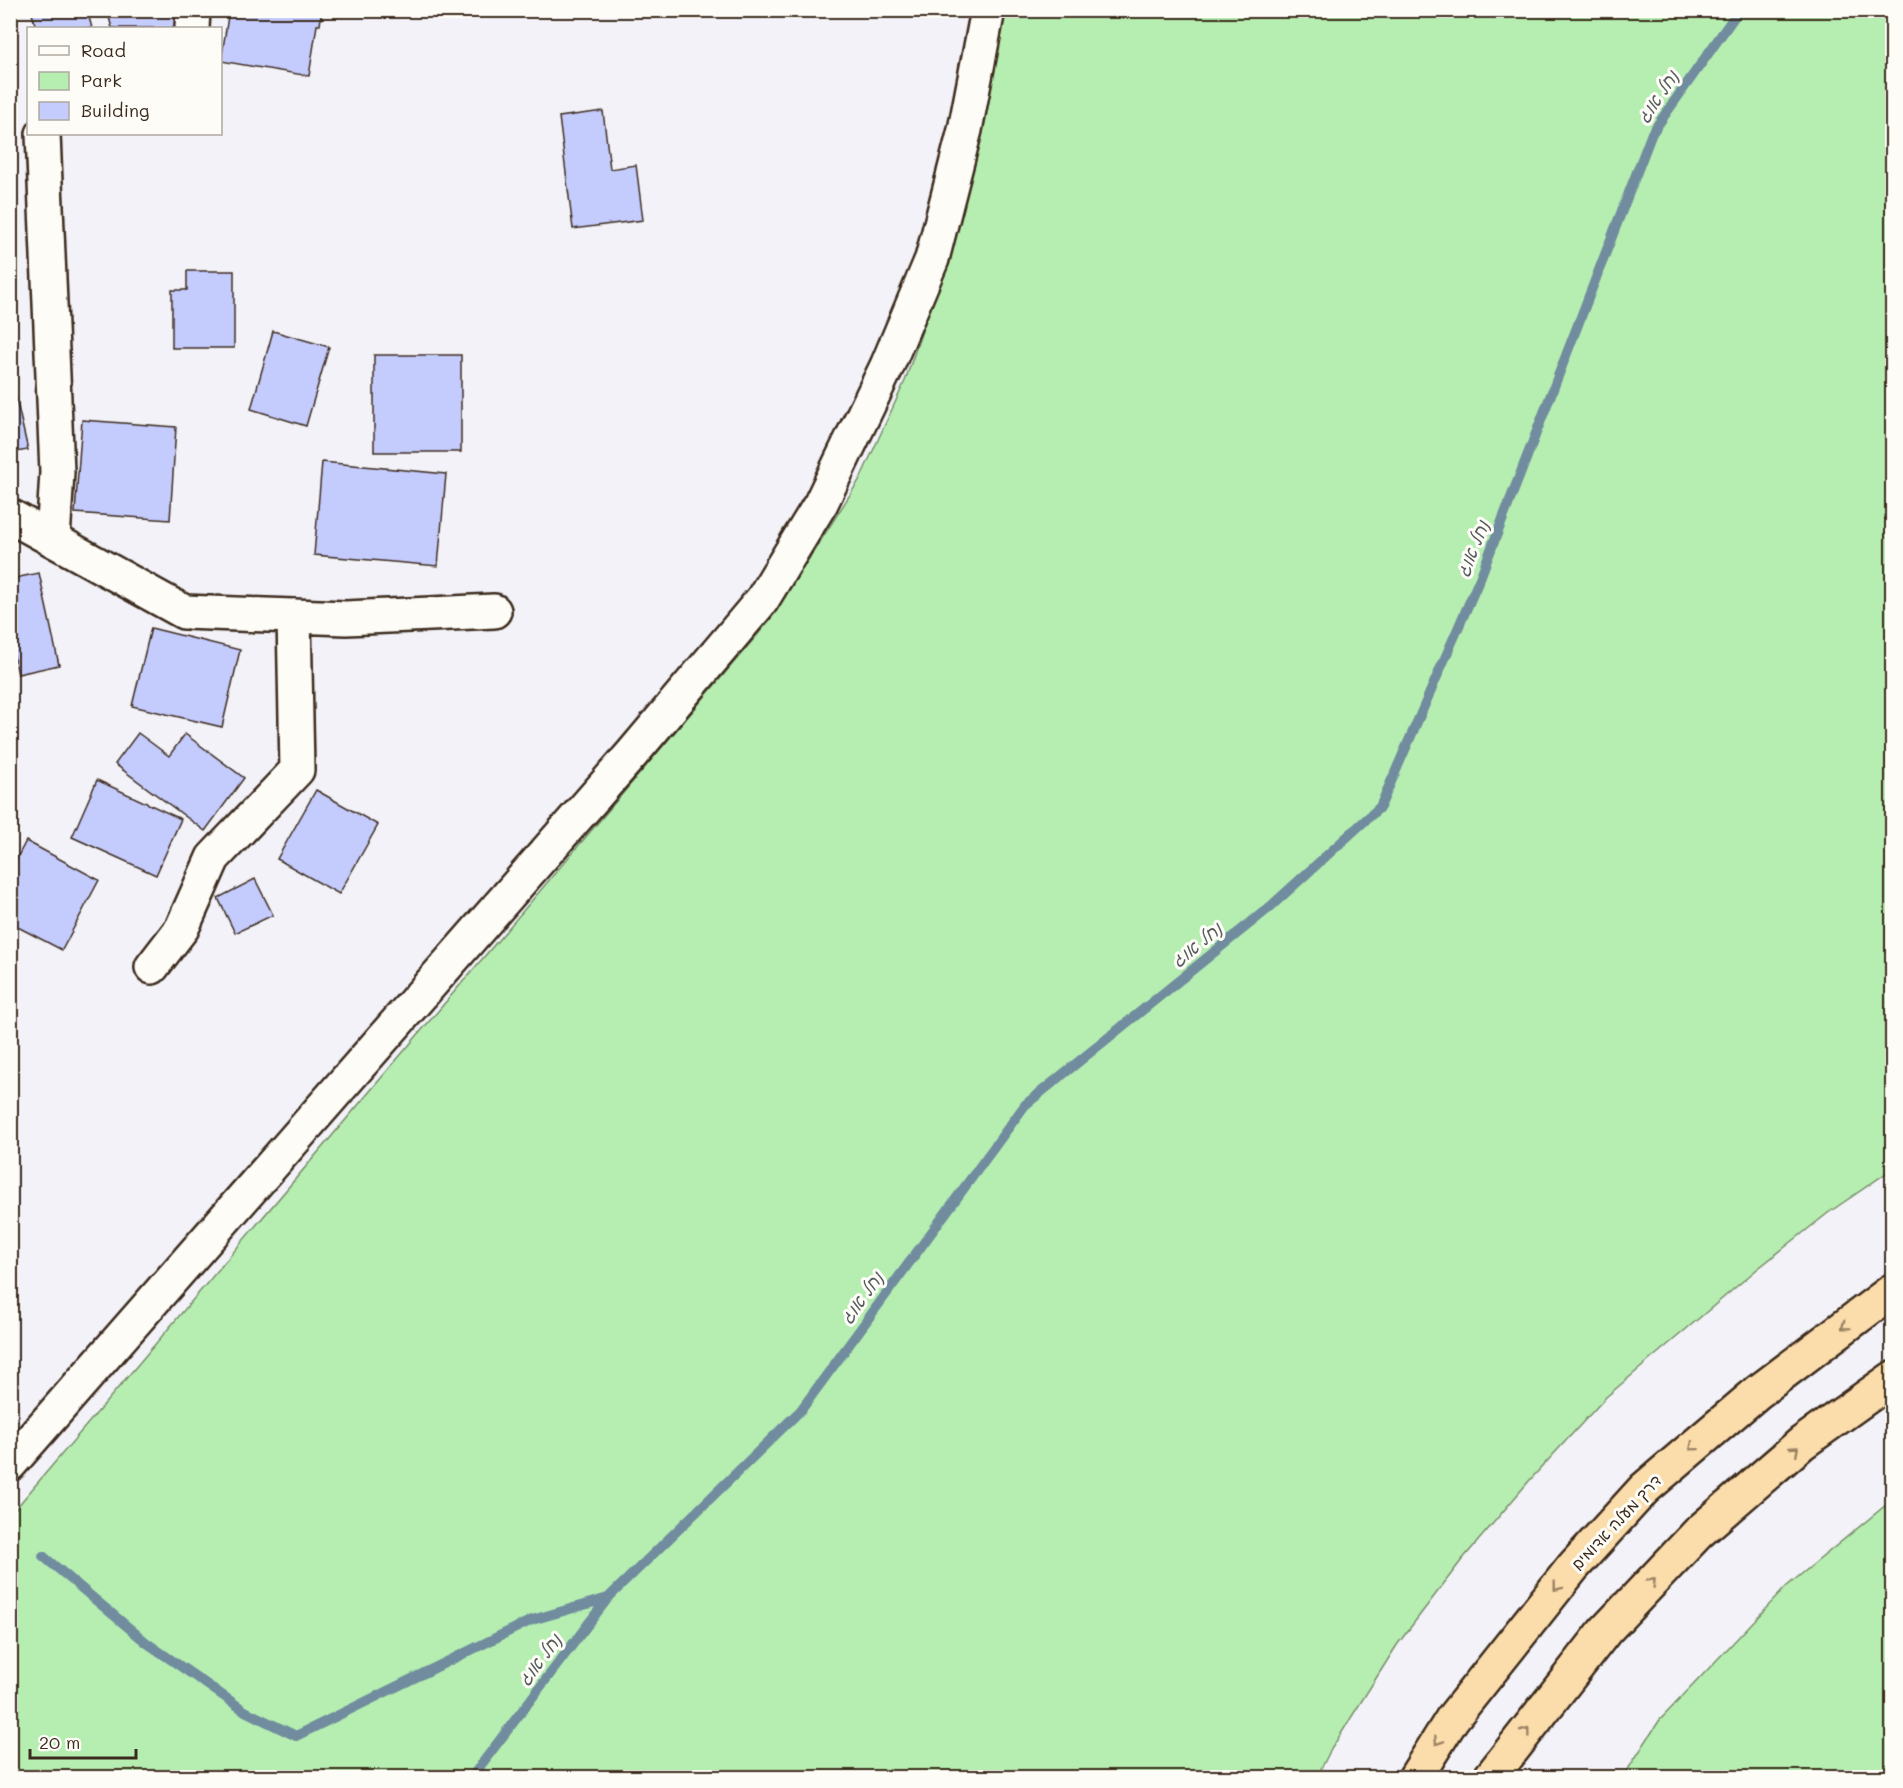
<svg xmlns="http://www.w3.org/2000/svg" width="1903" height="1788" font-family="Mali,'Playpen Sans Hebrew',sans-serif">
<rect width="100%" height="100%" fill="#f2f2f8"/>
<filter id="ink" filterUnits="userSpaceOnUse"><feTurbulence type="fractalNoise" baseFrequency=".0167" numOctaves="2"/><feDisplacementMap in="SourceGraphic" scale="12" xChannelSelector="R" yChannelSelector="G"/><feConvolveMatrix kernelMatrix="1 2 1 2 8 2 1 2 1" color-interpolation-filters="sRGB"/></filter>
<g filter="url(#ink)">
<!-- green -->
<path fill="#b6eeb1" stroke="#788c68" stroke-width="1.5" d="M998 11H1892V1169L1828 1213 1756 1270 1606 1397 1529 1481 1461 1561 1397 1645 1330 1751 1317 1777 11 1778V1514L770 620 860 479 905 381 963 210Z
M1892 1500V1777H1623L1659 1721 1787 1586Z"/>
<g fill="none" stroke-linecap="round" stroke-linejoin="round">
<!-- stream -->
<path stroke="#708c9e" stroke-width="10" d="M43 1556 147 1643 245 1711 296 1736 532 1620 608 1598
M471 1778 608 1598 801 1410 1025 1105 1270 907 1380 807 1480 578 1652 133 1739 10"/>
</g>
<!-- building -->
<path fill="#c4cbfd" stroke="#3b2a1e" stroke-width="1.5" d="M31 10H87L92 28H36Z
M107 10H172L177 28H112Z
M229 10H322L320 25H317L309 76 221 61Z
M603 111 610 169 636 165 643 220 573 229 559 117Z
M187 271H234V348H172V290H187Z
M273 331 329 347 306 426 251 409Z
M374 355H461V452H374Z
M10 372 28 450 10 453Z
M82 420 176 427 170 520 75 513Z
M322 462 446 474 438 566 314 555Z
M39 573 59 665 18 674 10 639V579Z
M151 628 240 650 222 727 132 706Z
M138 733 169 756 185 734 244 778 205 831 115 764Z
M97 780 181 819 156 875 72 837Z
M316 790 378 825 339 894 277 859Z
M26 841 99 880 62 950 10 923V871Z
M255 879 273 915 235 933 218 898Z"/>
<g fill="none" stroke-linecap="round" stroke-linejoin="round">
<!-- minor casing -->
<g stroke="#3b2a1e" stroke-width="38">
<path id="minor" d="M192 28 193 10
M43 134 57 472 53 540
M10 516 184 612 346 618 494 611
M152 967 182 928 213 858 297 770 294 616
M10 1464 632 754 762 600 821 503 887 366 932 259 965 130 988 10"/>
</g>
<!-- highway casing -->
<g stroke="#3b2a1e" stroke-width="38">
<path id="highway" d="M1415 1778 1452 1719 1573 1567 1644 1489 1758 1392 1892 1291
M1490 1778 1605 1631 1699 1532 1802 1443 1892 1379"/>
</g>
<!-- minor -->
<use href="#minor" stroke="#fdfcf7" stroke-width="33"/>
<!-- highway -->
<use href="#highway" stroke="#fbdcab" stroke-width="33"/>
</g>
<!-- one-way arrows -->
<defs><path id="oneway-chevron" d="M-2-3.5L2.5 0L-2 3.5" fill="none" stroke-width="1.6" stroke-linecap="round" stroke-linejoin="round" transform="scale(1.5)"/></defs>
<g stroke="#9b8364">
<use href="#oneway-chevron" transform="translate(1845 1326) rotate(143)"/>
<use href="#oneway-chevron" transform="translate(1693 1447) rotate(140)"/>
<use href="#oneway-chevron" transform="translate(1795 1450) rotate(-41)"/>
<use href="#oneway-chevron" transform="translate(1652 1582) rotate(-46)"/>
<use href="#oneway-chevron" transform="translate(1557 1587) rotate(128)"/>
<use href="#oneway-chevron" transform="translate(1526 1731) rotate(-53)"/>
<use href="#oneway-chevron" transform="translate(1438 1741) rotate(123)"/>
</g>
</g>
<g text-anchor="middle" stroke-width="6" stroke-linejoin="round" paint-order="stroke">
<!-- street labels -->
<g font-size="16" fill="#3b2a1e" stroke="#fdfcf7">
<text transform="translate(1616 1522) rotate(-47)" y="6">דרך מעלה אדומים</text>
</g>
<!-- water labels -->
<g font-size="18" font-style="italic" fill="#555b5e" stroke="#fdfcf7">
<text transform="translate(1658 97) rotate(-56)" y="6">נחל אוג</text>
<text transform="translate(1473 549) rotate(-68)" y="6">נחל אוג</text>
<text transform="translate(1197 945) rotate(-39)" y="6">נחל אוג</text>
<text transform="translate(862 1298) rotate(-54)" y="6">נחל אוג</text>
<text transform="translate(540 1660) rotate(-53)" y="6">נחל אוג</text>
</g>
</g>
<!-- margin -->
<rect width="1903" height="1788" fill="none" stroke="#fdfcf7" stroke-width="36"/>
<rect x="18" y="18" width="1867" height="1752" fill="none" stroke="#3b2a1e" stroke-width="2" filter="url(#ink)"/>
<!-- legend -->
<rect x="27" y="27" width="195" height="108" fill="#fdfcf7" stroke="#afa8a0" stroke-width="1.5"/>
<rect x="39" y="46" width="30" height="9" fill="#fdfcf7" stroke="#afa8a0" stroke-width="1.5"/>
<text x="81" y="57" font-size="18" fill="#3b2a1e">Road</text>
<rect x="39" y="72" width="30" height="18" fill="#b6eeb1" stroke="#afa8a0" stroke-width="1.5"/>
<text x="81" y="87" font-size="18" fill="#3b2a1e">Park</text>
<rect x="39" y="102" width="30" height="18" fill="#c4cbfd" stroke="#afa8a0" stroke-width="1.5"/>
<text x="81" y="117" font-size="18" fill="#3b2a1e">Building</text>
<!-- scale -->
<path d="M30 1749v9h106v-9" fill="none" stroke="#3b2a1e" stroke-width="3"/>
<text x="39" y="1749" font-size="18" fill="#3b2a1e" stroke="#fdfcf7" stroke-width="4.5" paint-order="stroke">20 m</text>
</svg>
